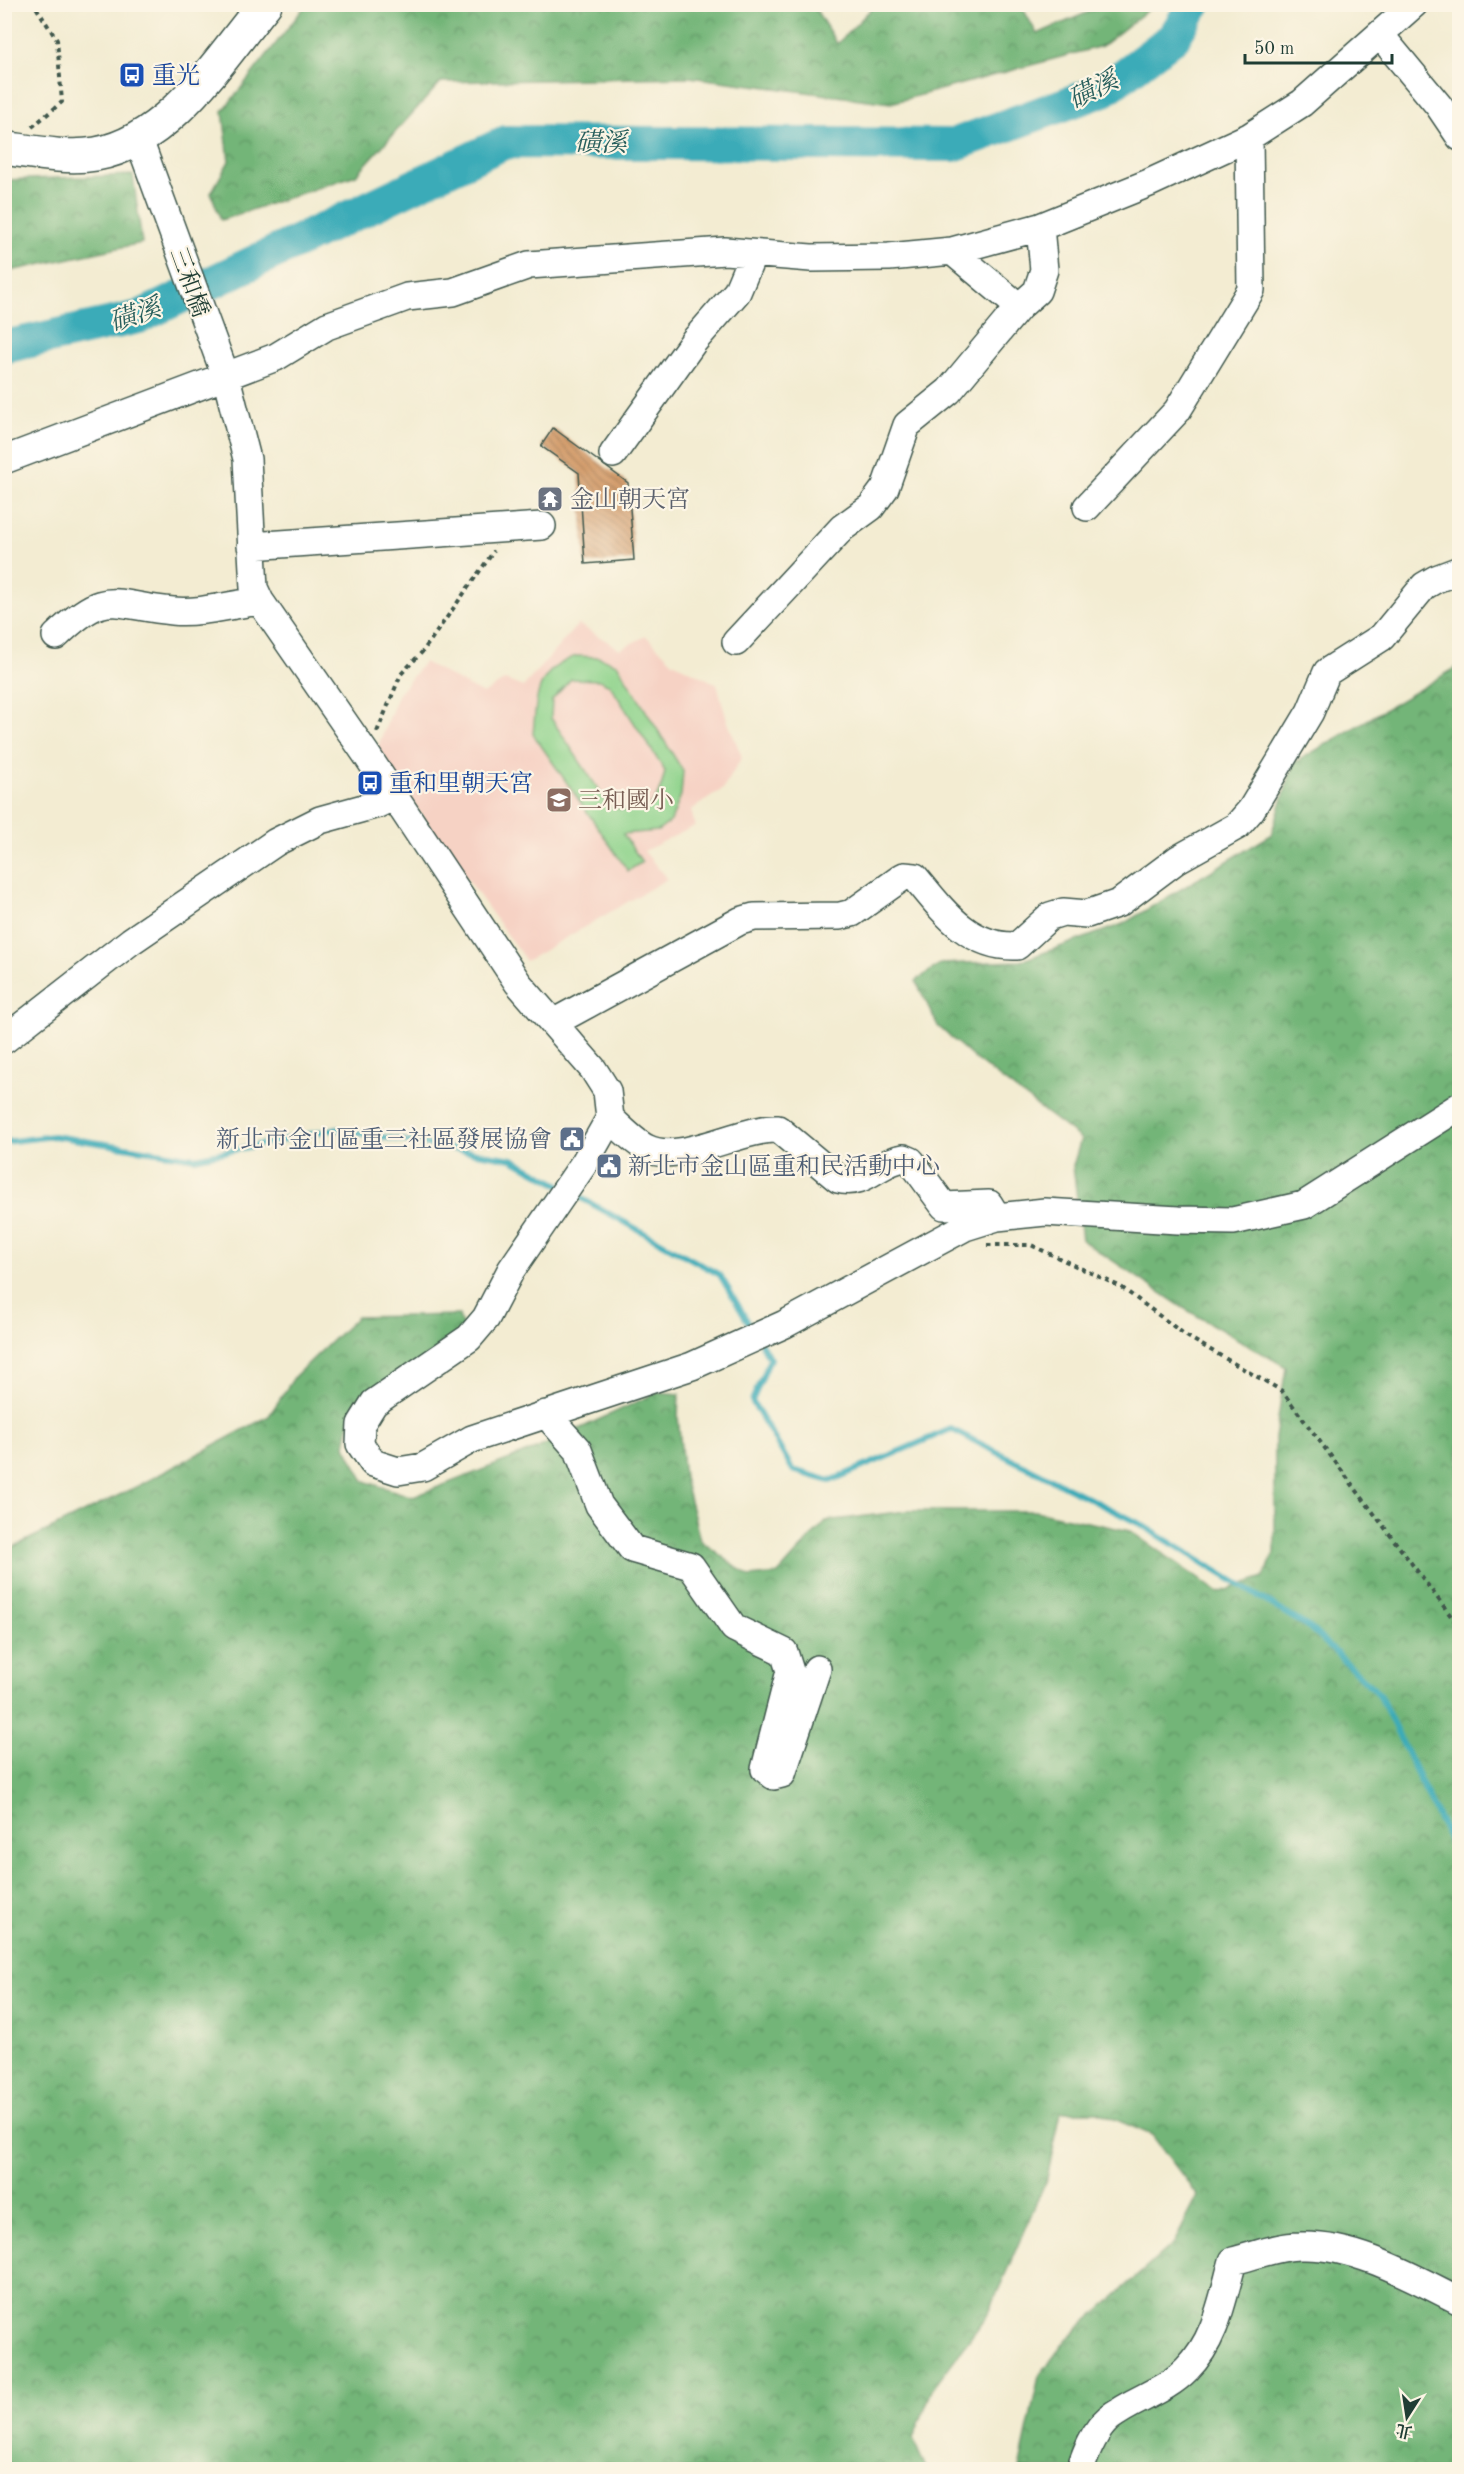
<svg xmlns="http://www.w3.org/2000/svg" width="1464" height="2474" font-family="'Old Standard TT','Noto Serif TC',serif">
<defs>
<pattern id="forest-crowns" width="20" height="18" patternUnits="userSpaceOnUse" patternTransform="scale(1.5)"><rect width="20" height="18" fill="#73b578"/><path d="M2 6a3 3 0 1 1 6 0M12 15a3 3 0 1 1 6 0" fill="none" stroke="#5e9463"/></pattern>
<pattern id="building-back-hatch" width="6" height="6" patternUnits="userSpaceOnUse" patternTransform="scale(1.5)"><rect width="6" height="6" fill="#d19764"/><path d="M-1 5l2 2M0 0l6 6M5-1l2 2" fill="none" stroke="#a97c53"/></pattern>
</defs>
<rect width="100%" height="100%" fill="#fcf5e5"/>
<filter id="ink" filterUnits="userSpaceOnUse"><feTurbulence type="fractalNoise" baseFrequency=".0167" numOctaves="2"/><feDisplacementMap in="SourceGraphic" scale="12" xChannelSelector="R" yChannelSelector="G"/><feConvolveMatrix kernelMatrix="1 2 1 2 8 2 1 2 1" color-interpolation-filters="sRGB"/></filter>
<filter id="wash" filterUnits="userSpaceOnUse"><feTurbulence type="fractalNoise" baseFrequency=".008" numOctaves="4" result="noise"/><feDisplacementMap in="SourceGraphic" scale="24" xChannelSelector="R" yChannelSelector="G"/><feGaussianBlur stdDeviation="1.35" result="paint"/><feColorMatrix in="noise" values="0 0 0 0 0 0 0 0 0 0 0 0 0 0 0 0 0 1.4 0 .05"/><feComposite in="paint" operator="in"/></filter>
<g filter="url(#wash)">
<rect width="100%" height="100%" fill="#f3ecd2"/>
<!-- built -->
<path fill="#f6d2c4" d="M578 624 620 649 646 636 673 662 717 684 727 720 742 757 723 789 691 810 695 826 644 851 667 879 526 961 376 751 399 693 424 662 483 694 505 680 523 687Z"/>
<!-- grass -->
<path fill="#8fd38c" stroke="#578860" stroke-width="1.5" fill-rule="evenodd" d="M576 656 598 657 617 664 683 771 681 795 671 821 658 831 623 834 642 862 628 871 533 734C537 694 535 672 576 656ZM571 679 599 680 610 685 665 771C658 807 647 817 610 807L551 718 552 700Z"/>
<!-- forest -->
<path fill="url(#forest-crowns)" stroke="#497956" stroke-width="1.5" d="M306 5H813L837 44 875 5H1021L1037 34 1105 5H1154L1102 46 891 103 689 77 441 82 356 175 221 220 211 193 229 161 223 111Z
M133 175 142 243 5 272V180Z
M1459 666V2469H1019L1039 2376 1067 2339 1174 2243 1198 2196 1152 2135 1098 2112H1061L1047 2178 988 2314 932 2390 913 2439 926 2469 5 2470V1551L140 1485 269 1416 295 1376 357 1317 459 1315 463 1329 350 1419 345 1446 364 1481 413 1497 538 1448 658 1392 679 1394 678 1417 684 1478 700 1540 750 1577 778 1574 826 1521 907 1511H1035L1130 1531 1219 1593 1263 1577 1275 1552V1438L1286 1367 1182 1307 1082 1240 1073 1166 1081 1139 975 1059 938 1026 916 981 940 964 1021 961 1123 924 1271 835 1294 763Z"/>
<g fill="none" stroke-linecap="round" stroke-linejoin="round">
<!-- stream -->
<path stroke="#3babb8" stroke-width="6" d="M4 1142 54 1136 195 1158 335 1129 512 1159 561 1186
M572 1193 720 1275 754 1332
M761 1343 770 1359 752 1401 793 1470 830 1481 951 1429 1140 1524 1310 1628 1379 1694 1455 1853H1460"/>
<!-- river -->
<path stroke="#3babb8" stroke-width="34" d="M4 347 139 317 506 142 953 145 1104 90 1174 37 1194 4"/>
</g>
<g id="blocks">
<!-- building -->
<path fill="url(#building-back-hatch)" d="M553 428 628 483 634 560 585 564 579 473 541 446Z"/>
</g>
</g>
<g filter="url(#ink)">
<use href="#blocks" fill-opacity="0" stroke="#3f574c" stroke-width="1.5"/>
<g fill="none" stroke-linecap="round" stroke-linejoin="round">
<!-- minor casing -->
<g stroke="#3f574c" stroke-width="30">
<path id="minor" d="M1381 36 1439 106 1460 137
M139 140 226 377 247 459 254 588 260 601 366 754 518 983 593 1069 607 1091 610 1118 585 1162 511 1270 486 1318 469 1338 374 1403 361 1424 360 1444 373 1463 398 1471 423 1467 472 1439 692 1366 785 1324 965 1227 997 1217 1045 1212 1178 1220 1233 1221 1304 1205 1460 1106
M952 251 1040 227 1149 183 1249 137 1302 103 1414 4
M613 454 694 341 737 292 753 254
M4 460 276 357 327 326 407 297 453 292 529 265 725 251 811 258 889 257 952 251 1019 307
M1087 507 1177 411 1251 290 1249 137
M251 546 542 526
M56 636C107 587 111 605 173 611 198 614 234 604 260 601
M736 642 842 528 871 507 885 488 907 425 949 391 1019 307 1037 291 1044 270 1040 227
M553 1023 740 921 754 917 840 916 852 913 904 876 915 877C943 911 969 948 1017 946L1050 916 1063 912 1087 914 1119 903 1178 859 1237 826 1251 810 1310 712 1327 672 1382 637 1424 586 1436 579 1460 570
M4 1040 131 941 276 842 320 820 378 804 393 797
M610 1118C621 1128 633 1141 646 1148 679 1166 742 1127 778 1129L838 1179C865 1187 879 1161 904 1158L911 1161 944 1206 989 1204 997 1217
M546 1414 578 1450 599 1505 632 1549 691 1566 734 1628 784 1652 790 1671 765 1769 774 1776 782 1774 817 1669
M1080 2470C1086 2452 1094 2431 1109 2418 1133 2399 1165 2392 1187 2369 1216 2340 1222 2300 1233 2261 1254 2256 1278 2246 1300 2246 1355 2244 1412 2277 1460 2301"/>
</g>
<!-- major casing -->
<g stroke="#3f574c" stroke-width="36">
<path id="major" d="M4 148C33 152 67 159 96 154 170 141 220 58 265 4"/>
</g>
<!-- path -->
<path stroke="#3f574c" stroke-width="4" stroke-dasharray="4.5 4.5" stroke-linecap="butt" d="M32 127 62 102 57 40 34 4
M377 732 401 674 423 651 494 551
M987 1245H1031L1121 1287 1188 1337 1282 1391 1460 1628"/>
<!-- minor -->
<use href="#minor" stroke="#fff" stroke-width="27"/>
<!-- major -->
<use href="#major" stroke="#fff" stroke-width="33"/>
</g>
</g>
<!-- icons -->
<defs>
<g id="bus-square" transform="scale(1.35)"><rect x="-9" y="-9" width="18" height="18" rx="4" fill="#1a4fb4" stroke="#fcf5e5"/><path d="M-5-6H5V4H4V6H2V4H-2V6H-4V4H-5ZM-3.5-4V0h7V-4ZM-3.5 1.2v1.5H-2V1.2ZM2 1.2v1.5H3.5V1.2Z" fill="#fff"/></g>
<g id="temple-square" transform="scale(1.35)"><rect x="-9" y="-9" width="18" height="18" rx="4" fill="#6b7280" stroke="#fcf5e5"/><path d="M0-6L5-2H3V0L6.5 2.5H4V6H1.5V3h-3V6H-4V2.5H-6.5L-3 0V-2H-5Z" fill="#fff"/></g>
<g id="school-square" transform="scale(1.35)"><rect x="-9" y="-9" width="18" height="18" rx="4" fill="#8d6e63" stroke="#fcf5e5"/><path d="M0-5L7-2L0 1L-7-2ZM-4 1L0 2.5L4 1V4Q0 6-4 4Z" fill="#fff"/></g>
<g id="civic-square" transform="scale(1.35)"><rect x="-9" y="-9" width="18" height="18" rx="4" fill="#5c6f8a" stroke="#fcf5e5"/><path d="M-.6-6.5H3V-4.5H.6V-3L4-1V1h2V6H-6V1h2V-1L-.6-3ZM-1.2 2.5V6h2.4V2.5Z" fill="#fff"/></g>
</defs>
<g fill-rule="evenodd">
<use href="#bus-square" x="132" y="75"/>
<use href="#temple-square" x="550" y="499"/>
<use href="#bus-square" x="370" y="783"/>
<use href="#school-square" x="559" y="800"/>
<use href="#civic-square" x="572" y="1139"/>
<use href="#civic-square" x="609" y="1166"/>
</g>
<g text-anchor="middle" stroke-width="4.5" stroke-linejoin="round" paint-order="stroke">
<!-- transit labels -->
<g font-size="24" fill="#164399" stroke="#fcf5e5" text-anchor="start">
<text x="152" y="83">重光</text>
<text x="389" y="791">重和里朝天宮</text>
</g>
<!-- street labels -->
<g font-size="24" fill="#1f3d34" stroke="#fcf5e5">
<text transform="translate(190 282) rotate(70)" y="8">三和橋</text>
</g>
<!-- worship labels -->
<g font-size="24" fill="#5b616d" stroke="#fcf5e5" text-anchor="start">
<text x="570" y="507">金山朝天宮</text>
</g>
<!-- education labels -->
<g font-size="24" fill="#785e54" stroke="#fcf5e5" text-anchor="start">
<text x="578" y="808">三和國小</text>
</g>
<!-- service labels -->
<g font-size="24" fill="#4e5e75" stroke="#fcf5e5" text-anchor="end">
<text x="552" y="1147">新北市金山區重三社區發展協會</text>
<text x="628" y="1174" text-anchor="start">新北市金山區重和民活動中心</text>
</g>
<!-- water labels -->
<g font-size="26" font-style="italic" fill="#275e5c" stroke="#fcf5e5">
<text transform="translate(1093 89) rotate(-27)" y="9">磺溪</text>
<text x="601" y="151">磺溪</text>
<text transform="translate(135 314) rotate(-19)" y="9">磺溪</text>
</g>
</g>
<!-- margin -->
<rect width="1464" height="2474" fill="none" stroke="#fcf5e5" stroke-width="24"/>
<!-- north arrow -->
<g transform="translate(1407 2417) rotate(192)" stroke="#fcf5e5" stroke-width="4.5" paint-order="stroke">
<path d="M0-4.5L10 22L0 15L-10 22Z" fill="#1f3d34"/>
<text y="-9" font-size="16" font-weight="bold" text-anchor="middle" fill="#1f3d34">北</text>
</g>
<!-- scale -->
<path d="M1245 54v9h147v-9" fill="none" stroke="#1f3d34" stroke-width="3"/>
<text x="1254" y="54" font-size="18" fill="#1f3d34" stroke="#fcf5e5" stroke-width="4.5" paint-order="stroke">50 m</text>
</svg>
